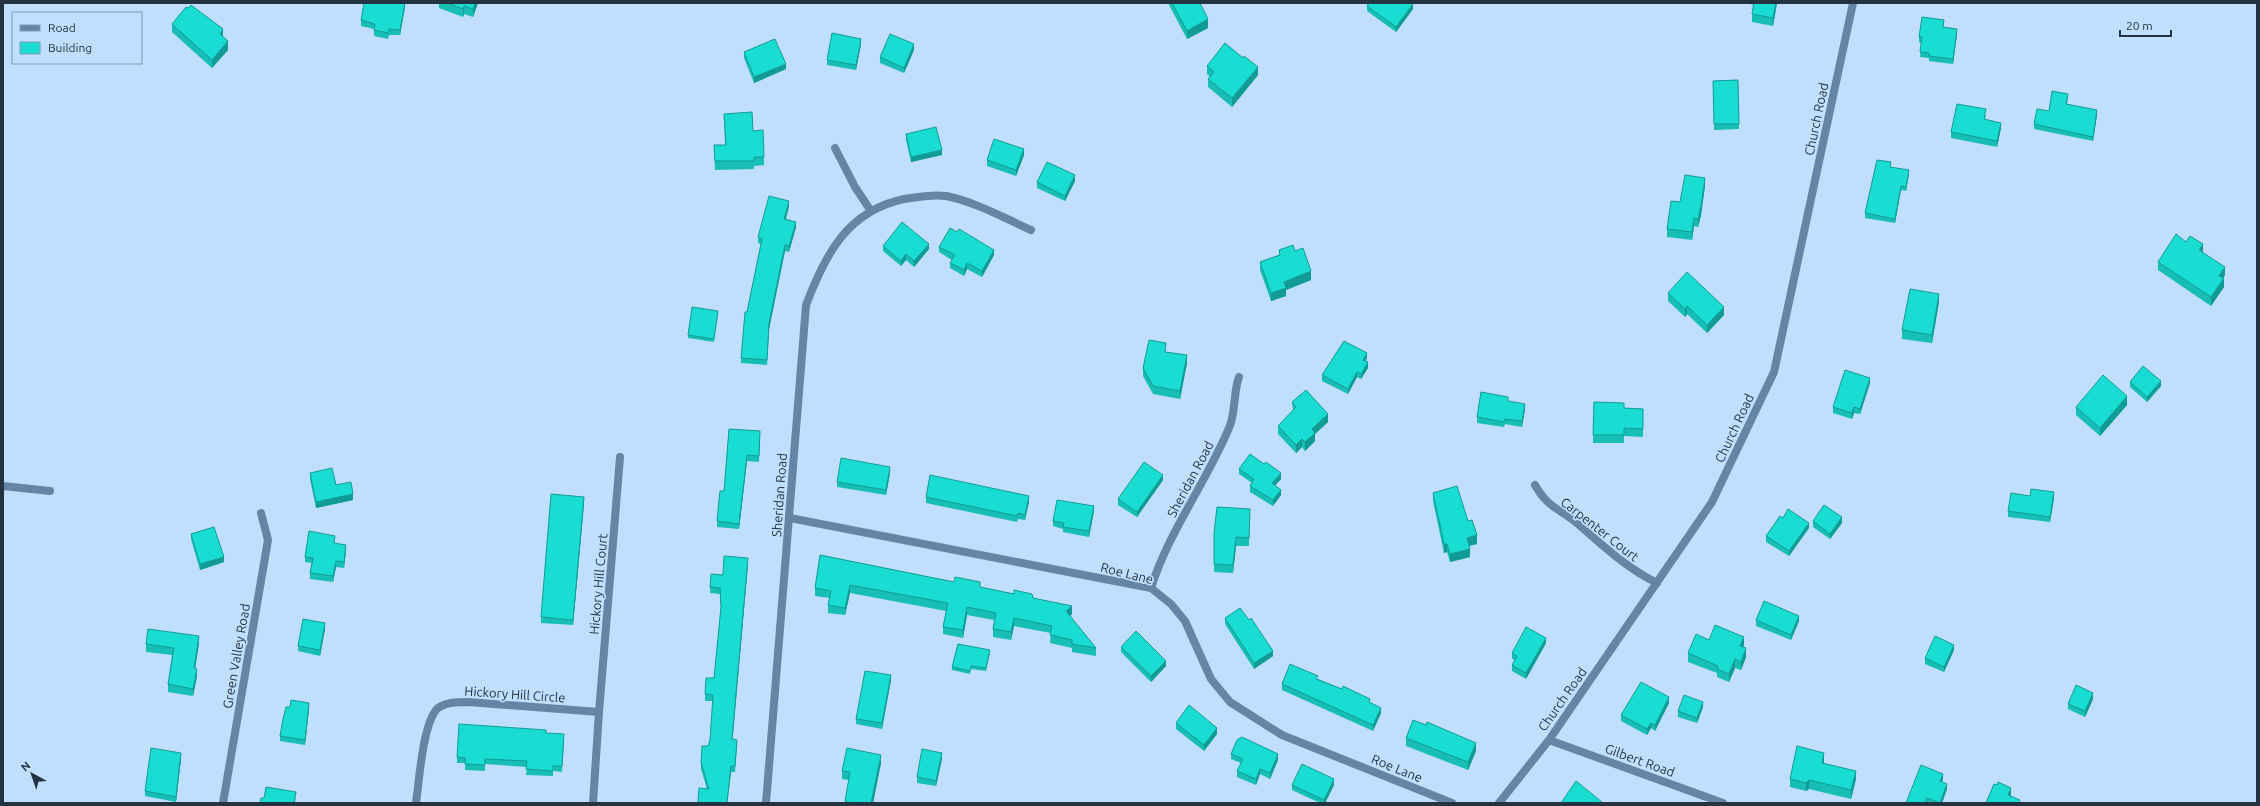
<svg xmlns="http://www.w3.org/2000/svg" width="2260" height="806" font-family="Ubuntu,sans-serif">
<rect width="100%" height="100%" fill="#c0dffe"/>
<g fill="none" stroke-linecap="round" stroke-linejoin="round">
<!-- street -->
<path stroke="#6485a5" stroke-width="8" d="M835 148 855 187 871 211
M1535 485C1548 508 1559 508 1578 524 1605 547 1625 567 1657 583
M3 486 50 491
M790 518 1151 588 1171 604 1185 621 1211 679 1230 702 1282 735 1452 803
M1151 588C1169 531 1206 483 1229 428 1236 413 1233 393 1239 377
M599 712 620 457
M1549 740 1723 803
M223 803 268 540 261 513
M416 803C419 782 423 721 438 708 446 702 458 702 468 702L599 712 593 803
M766 803 806 305C825 255 847 211 904 199 917 197 934 194 946 196 976 202 1004 218 1031 230
M1499 803 1549 740 1712 502 1774 372 1853 3"/>
</g>
<!-- wall -->
<path fill="#16beb5" d="M439 3H478L473 17 464 14 463 17 439 8Z
M1168 3H1200L1208 28 1187 39Z
M1750 3H1777L1773 26 1752 22V14L1753 5 1750 4Z
M1367 6 1413 9 1396 32 1367 11Z
M405 7 400 35H389L388 39 374 36V29L361 26V20Z
M172 24 228 50 212 68 172 32Z
M1944 27 1957 34 1953 64 1929 61V58L1920 57 1921 43 1919 42V37Z
M861 44 856 70 827 65V60Z
M914 50 904 73 880 63V57Z
M744 52 786 69 754 83 744 58Z
M1207 66 1258 75 1232 107 1208 87V79L1210 77 1207 74Z
M1738 80 1739 129 1714 130 1713 81Z
M2068 98 2067 104 2097 115 2093 141 2034 129V124L2049 111Z
M724 114 753 131 764 157V165L754 166V169L715 170 714 145H725Z
M1986 115 1985 120 2001 128 1997 147 1951 138V132Z
M906 134 942 155 911 162 906 140Z
M1024 155 1016 176 987 166V160Z
M1891 167 1909 174 1906 191 1901 190 1895 223 1865 218V213Z
M1075 181 1065 201 1037 188V182Z
M1705 186 1701 215 1698 227 1694 226 1692 240 1667 237V229L1680 202Z
M789 207 786 219 796 227 789 252 785 251 769 329 767 365 741 363V358L747 312 761 244 758 243V237Z
M883 246 929 249 914 267 906 260 901 266 883 251Z
M939 247 994 255 982 277 967 269 964 276 950 268V263L952 260 939 252Z
M1279 250 1295 251 1311 280 1286 290V296L1271 301 1260 270V262L1279 255Z
M2203 252 2225 275 2223 278 2224 287 2211 306 2158 270V262Z
M1668 293 1724 315 1707 333 1687 314 1685 317 1668 301Z
M1939 302 1932 343 1902 339V330Z
M718 313 714 342 688 338V335Z
M1166 352 1187 363 1180 399 1153 394 1143 376V368Z
M1367 358 1365 361 1368 368 1361 379 1357 377 1348 394 1322 381V375Z
M2130 382 2161 386 2147 402 2130 387Z
M1870 383 1860 414 1854 413 1852 419 1833 413V407Z
M1508 401 1525 409 1522 427 1505 424 1504 427 1477 423V417Z
M1292 402 1328 422 1315 434V441L1305 451 1302 447 1296 453 1278 434V426L1293 411Z
M1594 402 1624 408 1643 409V437L1624 436V443H1593Z
M2127 405 2100 436 2076 415V407Z
M729 429 760 437 759 462 747 461 739 529 717 527V521L724 491Z
M1239 469 1281 479 1275 485 1281 495 1273 506 1250 492V486L1252 483 1239 474Z
M310 473 336 485 353 500 316 508 310 479Z
M890 473 886 495 837 487V482Z
M1163 480 1137 517 1118 505V499Z
M1433 493 1468 521 1477 544 1469 546 1470 557 1450 562 1447 552 1444 553 1433 501Z
M2030 496 2054 498 2050 522 2008 517V511Z
M926 497 1029 502 1025 520 1018 519 1017 522 926 503Z
M584 503 573 625 541 623V617Z
M1094 511 1089 537 1063 532V529L1053 526V521Z
M1250 517 1249 546H1236L1233 573 1214 572V533Z
M1783 518 1809 528 1789 556 1766 542V536Z
M1813 521 1842 523 1830 539 1813 527Z
M191 534 224 562 200 570 191 539Z
M335 542V544L346 551 344 568 336 567 333 582 310 579V573L312 563 305 562V557Z
M820 555 1033 598 1072 614 1070 616 1096 648V656L1072 652V648L1050 643 1051 633 1014 626 1011 640 993 637V629L994 620 967 615 963 638 943 634V627L946 611 850 593 845 615 828 613V605L830 598 815 596V588Z
M748 564 732 740 737 746 735 772H731L727 803 707 789 701 769V763L708 746 710 740 713 701H705V694L714 678 721 609 720 594 710 593V587L723 575Z
M1225 618 1273 656 1254 669 1225 624Z
M1756 620 1799 621 1791 640 1756 626Z
M325 629 320 656 298 651V646Z
M1709 640 1744 645 1743 647 1746 657 1741 670 1735 668 1729 682 1717 677V673L1688 662V653Z
M199 643 195 668 197 676 193 696 168 692V684L172 655 146 652V644Z
M1546 643 1526 679 1512 671V665L1515 660 1512 659V653Z
M1121 647 1166 666 1151 682 1121 652Z
M1954 650 1944 672 1925 664V658Z
M990 653 986 671 971 669 970 674 952 670V667Z
M1318 679 1342 689 1370 703 1381 713 1373 731 1282 690V684Z
M891 680 882 729 856 724V719Z
M2093 699 2085 717 2068 709V704Z
M1669 703 1655 731 1651 728 1647 735 1621 721V715Z
M290 707 309 709 305 745 280 741V736Z
M1703 707 1697 723 1678 717V711Z
M1176 723 1217 734 1204 751 1176 729Z
M1426 725 1476 751 1468 770 1406 746V738Z
M564 739 562 772 553 771V776L526 775 527 767 485 764V771L465 770V763H457V757Z
M1231 754 1278 760 1270 779 1260 774 1256 785 1237 777V771L1241 763 1231 759Z
M181 759 176 802 145 796V791Z
M942 759 936 786 917 783V777Z
M1824 761V763L1856 779 1851 799 1809 789 1806 791 1790 787V779Z
M881 763 873 803H845L849 780 842 779V771Z
M1943 779 1942 782 1947 789 1942 803H1906Z
M1292 785H1334L1325 803H1320L1292 790Z"/>
<!-- shaded-wall -->
<path fill="#129b94" d="M405 3V7L400 35V30Z
M475 3H478L473 17V9Z
M1776 3H1777L1773 26V18Z
M1413 4V9L1396 32V27Z
M464 6V14L463 17V9Z
M1208 19V28L1187 39V31Z
M223 29V38L220 34Z
M1957 29V34L1953 64V59Z
M861 39V44L856 70V65Z
M228 41V50L212 68V60Z
M914 44V50L904 73V68Z
M786 64V69L754 83V77Z
M1258 67V75L1232 107V98Z
M2097 110V115L2093 141V137Z
M2001 123V128L1997 147V141Z
M1024 149V155L1016 176V170Z
M942 150V155L911 162V157Z
M1909 170V174L1906 191V187Z
M1075 175V181L1065 201V196Z
M1705 178V186L1701 215 1698 227V219Z
M1901 186V190L1895 223V219Z
M789 201V207L784 224V219Z
M1694 218V226L1692 240V232Z
M796 222V227L789 252V246Z
M929 244V249L914 267V261Z
M2203 244V252L2199 250Z
M785 245V251L769 329 767 365 769 323Z
M994 250V255L982 277V271Z
M906 254V260L901 266V261Z
M967 263V269L964 276V270Z
M2225 267V275L2219 284V276Z
M1311 271V280L1286 290V296L1271 301V293L1284 282Z
M2224 278V287L2211 306V297Z
M1939 294V302L1932 343V335Z
M1687 306V314L1685 317V309Z
M1724 307V315L1707 333V325Z
M1367 353V358L1363 366V360Z
M1187 355V363L1180 399V391Z
M1368 362V368L1361 379V374Z
M1357 372V377L1348 394V389Z
M1870 378V383L1860 414V409Z
M2161 381V386L2147 402V397Z
M2127 396V405L2100 436V428Z
M1525 404V409L1522 427V421Z
M1854 407V413L1852 419V413Z
M1328 414V422L1315 434V441L1305 451V442L1312 429Z
M1302 439V447L1296 453V445Z
M747 455V461L739 529V524Z
M890 467V473L886 495V490Z
M1281 473V479L1272 489V483Z
M1163 475V480L1137 517V512Z
M1281 490V495L1273 506V500Z
M2054 492V498L2050 522V517Z
M353 494V500L316 508V502Z
M1029 496V502L1025 520V515Z
M584 497V503L573 625V620Z
M1094 506V511L1089 537V531Z
M1842 517V523L1830 539V534Z
M1809 523V528L1789 556V551Z
M1477 535V544L1467 546V538Z
M1236 537V546L1233 573V565Z
M1444 544H1447V552L1444 553Z
M346 545V551L344 568V562Z
M1470 549V557L1450 562V554Z
M224 557V562L200 570V564Z
M748 558V564L732 746V739Z
M336 561V567L333 582V576Z
M850 585V593L845 615V608Z
M1072 606V614L1066 619V611Z
M967 607V615L963 638V630Z
M1799 616V621L1791 640V635Z
M1014 618V626L1011 640V632Z
M325 623V629L320 656V650Z
M199 636V643L194 676V668Z
M1744 637V645L1740 654V646Z
M1546 638V643L1526 679V673Z
M1954 645V650L1944 672V667Z
M1746 648V657L1741 670V662Z
M1273 651V656L1254 669V663Z
M1735 659V668L1729 682V674Z
M1166 661V666L1151 682V676Z
M197 669V676L193 696V689Z
M891 675V680L882 729V723Z
M2093 693V699L2085 717V711Z
M1669 697V703L1655 731V725Z
M1703 702V707L1697 723V718Z
M309 703V709L305 745V740Z
M1381 708V713L1373 731V725Z
M1651 723V728L1647 735V729Z
M1217 728V734L1204 751V745Z
M1476 743V751L1468 770V762Z
M181 753V759L176 802V797Z
M942 753V759L936 786V781Z
M1824 753V761L1822 771V763Z
M1278 754V760L1270 779V773Z
M881 755V763L873 803H871Z
M731 766V772L727 803Z
M1260 769V774L1256 785V779Z
M1856 771V779L1851 799V790Z
M1943 774V779L1940 787V781Z
M1334 779V785L1325 803H1324V800Z
M1809 780V789L1806 791V783Z
M1947 784V789L1942 803H1940Z
M2011 788V796L2008 795Z
M296 792 295 803H294Z"/>
<!-- building -->
<path fill="#19ddd3" stroke="#129b94" d="M364 3H405L400 30 389 29 388 33 374 30 375 24 361 20Z
M447 3H475L473 9 464 6 463 9Z
M1172 3H1200L1208 19 1187 31Z
M1369 3H1412L1413 4 1396 27 1367 6Z
M1754 3H1776L1773 18 1752 14Z
M191 5 223 29 220 34 228 41 212 60 172 24 186 7 188 8Z
M1922 17 1944 20 1943 27 1957 29 1953 59 1929 56V53L1920 52 1922 37H1919Z
M832 33 861 39 856 65 827 60Z
M890 34 914 44 904 68 880 57Z
M775 39 786 64 754 77 744 52Z
M1225 43 1243 58 1244 56 1258 67 1232 98 1208 79 1214 72 1207 66Z
M1738 80 1739 124H1714L1713 81Z
M2052 91 2068 94 2066 104 2097 110 2093 137 2034 124 2037 109 2049 111Z
M1957 104 1986 109 1984 119 2001 123 1997 141 1951 132Z
M752 112 753 131 763 130 764 157H754V161H715L714 145H726L724 114Z
M936 127 942 150 911 157 906 134Z
M994 139 1024 149 1016 170 987 160Z
M1877 160 1891 162 1890 167 1909 170 1906 187 1901 186 1895 219 1865 213Z
M1047 162 1075 175 1065 196 1037 182Z
M1685 175 1705 178 1701 206 1698 219 1694 218 1692 232 1667 229 1671 201 1680 202Z
M769 196 789 201 784 219 796 222 789 246 785 245 769 323 767 360 741 358 745 312H747L762 239 758 237Z
M902 222 929 244 914 261 906 254 901 261 883 246Z
M950 228 957 232 959 229 994 250 982 271 967 263 964 270 950 263 955 255 939 247Z
M2176 234 2186 242 2190 236 2203 244 2199 250 2225 267 2219 276 2224 278 2211 297 2158 262Z
M1293 245 1295 251 1303 248 1311 271 1284 282 1286 288 1271 293 1260 262 1280 255 1279 250Z
M1687 272 1724 307 1707 325 1687 306 1685 309 1668 293Z
M1910 289 1939 294 1932 335 1902 330Z
M692 307 718 311 714 339 688 335Z
M1149 340 1166 343 1165 352 1187 355 1180 391 1153 386 1143 368Z
M1344 341 1367 353 1363 360 1368 362 1361 374 1357 372 1348 389 1322 375Z
M2143 366 2161 381 2147 397 2130 382Z
M1845 370 1870 378 1860 409 1854 407 1852 413 1833 407Z
M2103 375 2127 396 2100 428 2076 407Z
M1306 390 1328 414 1312 429 1315 433 1305 442 1302 439 1296 445 1278 426 1296 407 1292 402Z
M1481 392 1508 397V401L1525 404 1522 421 1505 419 1504 422 1477 417Z
M1594 402 1624 403V408L1643 409V429L1624 428V435H1593Z
M729 429 760 431 759 456 747 455 739 524 717 521 720 491H724Z
M1250 454 1264 464 1266 462 1281 473 1272 483 1281 490 1273 500 1250 486 1254 479 1239 469Z
M841 458 890 467 886 490 837 482Z
M1144 462 1163 475 1137 512 1118 499Z
M332 468 336 485 351 482 353 494 316 502 310 473Z
M930 475 1029 496 1025 515 1018 513 1017 516 926 497Z
M1457 486 1468 521 1472 520 1477 535 1467 538 1470 549 1450 554 1447 544H1444L1433 493Z
M2031 489 2054 492 2050 517 2008 511 2011 493 2030 496Z
M551 494 584 497 573 620 541 617Z
M1057 500 1094 506 1089 531 1063 527 1064 523 1053 521Z
M1824 505 1842 517 1830 534 1813 521Z
M1217 507 1250 509 1249 538 1236 537 1233 565 1214 564V533Z
M1788 509 1809 523 1789 551 1766 536 1780 516 1783 518Z
M214 527 224 557 200 564 191 534Z
M309 531 335 536 334 543 346 545 344 562 336 561 333 576 310 573 313 558 305 557Z
M820 555 954 582 955 577 980 582V587L1014 594V590L1032 594 1033 598 1072 606 1066 611 1096 648 1072 644V640L1050 635 1052 626 1014 618 1011 632 993 629 996 613 967 607 963 630 943 627 948 603 850 585 845 608 828 605 831 591 815 588Z
M724 556 748 558 732 739 737 740 735 766H731L727 803H698L699 788 709 789 701 763 702 746H708L710 740 713 695 705 694 706 678H714L721 607 720 588 710 587 711 574 723 575Z
M1764 601 1799 616 1791 635 1756 620Z
M1240 608 1249 620 1251 618 1273 651 1254 663 1225 618Z
M303 619 325 623 320 650 298 646Z
M1715 625 1744 637 1740 646 1746 648 1741 662 1735 659 1729 674 1717 669 1718 666 1688 653 1696 634 1709 640Z
M1526 627 1546 638 1526 673 1512 665 1517 656 1512 653Z
M148 629 199 636 194 668 197 669 193 689 168 684 174 648 146 644Z
M1136 631 1166 661 1151 676 1121 647Z
M1935 636 1954 645 1944 667 1925 658Z
M958 644 990 650 986 668 971 666 970 671 952 667Z
M1290 664 1318 676 1316 679 1342 689 1343 686 1370 699 1369 702 1381 708 1373 725 1282 684Z
M865 671 891 675 882 723 856 719Z
M1641 682 1669 697 1655 725 1651 723 1647 729 1621 715Z
M2076 685 2093 693 2085 711 2068 704Z
M1684 695 1703 702 1697 718 1678 711Z
M291 700 309 703 305 740 280 736 283 719 286 707H290Z
M1189 705 1217 728 1204 745 1176 723Z
M1413 720 1426 725 1427 722 1476 743 1468 762 1406 738Z
M459 724 546 730V733L564 734 562 766H553V771L526 769 527 761 485 759V765L465 764V758L457 757Z
M1242 737 1278 754 1270 773 1260 769 1256 779 1237 771 1243 759 1231 754 1237 740Z
M1797 746 1824 753 1822 763 1856 771 1851 790 1809 780 1806 783 1790 779Z
M151 748 181 753 176 797 145 791Z
M847 748 881 755 871 803H852L845 801 850 772 842 771Z
M922 749 942 753 936 781 917 777Z
M1302 764 1334 779 1324 800 1292 785Z
M1921 765 1943 774 1940 781 1947 784 1940 803 1927 798 1925 803H1906Z
M1576 781 1603 803H1561Z
M1998 782 2011 788 2008 795 2020 800 2019 803H1986L1994 784 1997 785Z
M266 787 296 792 294 803H260L261 798H264Z"/>
<g text-anchor="middle" stroke-width="3.5" stroke-linejoin="round" paint-order="stroke">
<!-- street labels -->
<g font-size="13" fill="#233342" stroke="#c0dffe">
<text transform="translate(1816 119) rotate(-78)" y="5">Church Road</text>
<text transform="translate(1734 428) rotate(-65)" y="5">Church Road</text>
<text transform="translate(1190 479) rotate(-62)" y="5">Sheridan Road</text>
<text transform="translate(779 495) rotate(-86)" y="5">Sheridan Road</text>
<text transform="translate(1600 529) rotate(38)" y="5">Carpenter Court</text>
<text transform="translate(1127 573) rotate(14)" y="5">Roe Lane</text>
<text transform="translate(598 584) rotate(-85)" y="5">Hickory Hill Court</text>
<text transform="translate(236 656) rotate(-80)" y="5">Green Valley Road</text>
<text transform="translate(515 694) rotate(4)" y="5">Hickory Hill Circle</text>
<text transform="translate(1562 699) rotate(-55)" y="5">Church Road</text>
<text transform="translate(1640 760) rotate(20)" y="5">Gilbert Road</text>
<text transform="translate(1397 768) rotate(22)" y="5">Roe Lane</text>
</g>
</g>
<!-- border -->
<rect width="2260" height="806" fill="none" stroke="#233342" stroke-width="8"/>
<!-- legend -->
<rect x="12" y="12" width="130" height="52" fill="#c0dffe" stroke="#819ab3"/>
<rect x="20" y="25" width="20" height="6" fill="#6485a5" stroke="#819ab3"/>
<text x="48" y="32" font-size="12" fill="#233342">Road</text>
<rect x="20" y="42" width="20" height="12" fill="#19ddd3" stroke="#819ab3"/>
<text x="48" y="52" font-size="12" fill="#233342">Building</text>
<!-- north arrow -->
<g transform="translate(32 774) rotate(320)" stroke="#c0dffe" stroke-width="3" paint-order="stroke">
<path d="M0-3L7 15L0 10L-7 15Z" fill="#233342"/>
<text y="-6" font-size="11" font-weight="bold" text-anchor="middle" fill="#233342">N</text>
</g>
<!-- scale -->
<path d="M2120 30v6h51v-6" fill="none" stroke="#233342" stroke-width="2"/>
<text x="2126" y="30" font-size="12" fill="#233342" stroke="#c0dffe" stroke-width="3" paint-order="stroke">20 m</text>
</svg>
